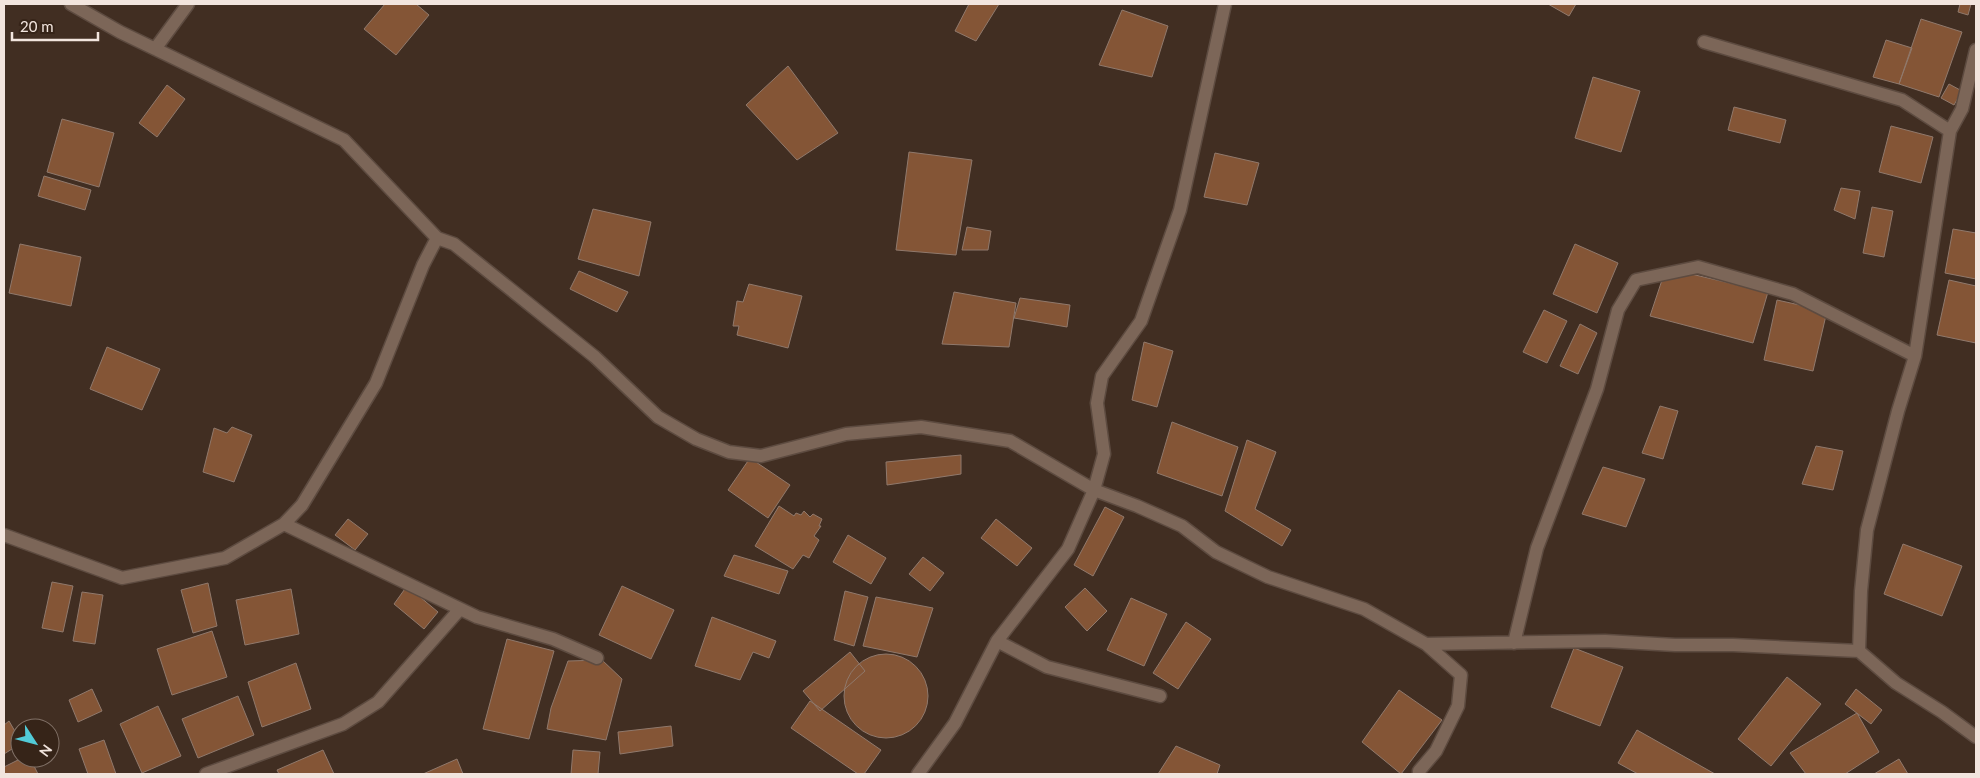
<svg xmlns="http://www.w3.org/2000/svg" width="1980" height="778" font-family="Lato,sans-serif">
<rect width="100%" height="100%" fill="#412e22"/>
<!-- building -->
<path fill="#845536" stroke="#90796c" d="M385 4H416L429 15 396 55 364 29Z
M969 4H999L976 41 955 31Z
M1548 4H1576L1569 16Z
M1960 4H1971L1968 15 1958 12Z
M1122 10 1168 26 1152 77 1099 65Z
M1921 19 1962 32 1939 97 1899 84Z
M1886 40 1912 48 1899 84 1873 77Z
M788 66 838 133 797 160 746 105Z
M1593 77 1640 91 1621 152 1575 138Z
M1949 84 1962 91 1954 105 1941 98Z
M167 85 185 99 157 137 139 123Z
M1734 107 1786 120 1780 143 1728 130Z
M62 119 114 133 99 187 47 172Z
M1891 126 1933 137 1921 183 1879 172Z
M909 152 972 160 956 255 896 250Z
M1215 153 1259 163 1247 205 1204 197Z
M44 176 91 190 85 210 38 196Z
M1841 188 1860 191 1855 219 1834 210Z
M1872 207 1893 211 1884 257 1863 253Z
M593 209 651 222 639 276 578 259Z
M967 227 991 231 988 250H962Z
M1953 229 1976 233V279L1945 273Z
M20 244 81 257 71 306 9 293Z
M1575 244 1618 263 1597 313 1553 294Z
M579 271 628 292 617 312 570 289Z
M1664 274H1691L1768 292 1753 343 1650 316Z
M1949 280 1976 286V343L1937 335Z
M749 284 802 296 788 348 737 335 739 326H733L737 301 743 302Z
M954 292 1016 303 1009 347 942 344Z
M1020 298 1070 305 1067 327 1014 318Z
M1777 300 1827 311 1813 371 1764 360Z
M1544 310 1567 321 1547 363 1523 352Z
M1580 324 1597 333 1578 374 1560 366Z
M1144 342 1173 351 1157 407 1132 400Z
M107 347 160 369 142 410 90 389Z
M1660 406 1678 411 1663 459 1642 453Z
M1172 422 1238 447 1222 496 1157 473Z
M232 427 252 435 234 482 203 472 214 428 227 433Z
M1247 440 1276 452 1255 509 1291 530 1282 546 1225 511Z
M1816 446 1843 451 1833 490 1802 484Z
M961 455V474L887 485 886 462Z
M750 458 790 485 768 518 728 490Z
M1603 467 1645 479 1626 527 1582 514Z
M779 506 794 516 796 513 801 515 804 511 810 517 813 514 822 519 819 526H821L814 536 819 540 809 558 803 555 793 569 755 546Z
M1105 507 1124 517 1093 576 1074 565Z
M348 519 368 534 355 550 335 535Z
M996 519 1032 548 1017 566 981 538Z
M848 535 886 558 871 584 833 562Z
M1903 544 1962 566 1942 616 1884 594Z
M734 555 788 571 779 594 724 576Z
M923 557 944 573 930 591 909 574Z
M52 582 73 586 63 632 42 628Z
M208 583 217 626 193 633 181 590Z
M407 586 438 612 424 629 394 604Z
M622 586 674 610 651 659 599 635Z
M1085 588 1107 611 1087 631 1065 607Z
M291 589 299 634 245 645 236 600Z
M845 591 868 597 854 646 834 640Z
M82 592 103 595 95 644 73 641Z
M876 597 933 608 917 657 863 646Z
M1131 598 1167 614 1144 666 1107 650Z
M712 617 776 641 769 658 753 652 740 680 695 666Z
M1186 622 1211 639 1178 689 1153 673Z
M212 631 227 677 172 695 157 649Z
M507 639 554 651 529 739 483 729Z
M1574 648 1623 667 1600 726 1551 707Z
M850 652 865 671 820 711 803 691Z
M844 696a42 42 0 1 1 84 0a42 42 0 1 1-84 0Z
M602 660 622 679 606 740 547 729 551 708 568 661Z
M296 663 311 709 262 727 248 682Z
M1787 677 1821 704 1771 766 1738 739Z
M92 689 102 711 78 722 69 700Z
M1856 689 1882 710 1871 724 1845 704Z
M1399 690 1442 720 1401 774 1362 742Z
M238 696 254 735 198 758 182 719Z
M810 701 881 750 864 774H858L791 728Z
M158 706 181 756 142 773 120 724Z
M1857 713 1879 752 1845 774H1806L1790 753Z
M9 721 20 740V744L4 754V725Z
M671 726 673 746 620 754 618 732Z
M1637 730 1715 774H1638L1618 763Z
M104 740 116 774H88L79 749Z
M1176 746 1220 765 1217 774H1158Z
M323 750 334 774H279L277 770Z
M573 750 600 752 598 774H571Z
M22 758H30L38 774H4V767Z
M457 759 463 774H423Z
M1899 759 1908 774H1874Z"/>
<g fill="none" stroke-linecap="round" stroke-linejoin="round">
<!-- minor casing -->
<g stroke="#5d4b40" stroke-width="15">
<path id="minor" d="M71 4 120 32 344 140 437 238
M1704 42 1902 100 1950 131 1915 356 1898 411 1867 530 1861 591 1859 651
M155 49 188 4
M1950 131 1962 109 1976 50
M284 524 477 617 553 639 597 658
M4 535 122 578 225 558 284 524 302 505 376 383 423 265 437 238 454 244 595 357 658 417 696 439 729 452 761 456 846 434 921 427 1010 441 1094 490 1137 506 1182 526 1216 552 1268 577 1364 609 1426 644 1461 675 1458 706 1436 751 1419 771V774
M997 641 1047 667 1160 696
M1514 643 1537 548 1597 389 1618 310 1636 280 1698 267 1793 294 1915 356
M1426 644 1605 641 1675 645H1733L1859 651 1896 683 1942 712 1976 737
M206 774 343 724 378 702 460 609
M918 774 955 723 997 641 1068 549 1094 490 1104 454 1097 403 1102 376 1141 321 1180 210 1225 4"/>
</g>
<!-- minor -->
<use href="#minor" stroke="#7c6658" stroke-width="12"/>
</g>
<!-- border -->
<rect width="1980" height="778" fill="none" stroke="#f2e5de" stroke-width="10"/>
<!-- north arrow -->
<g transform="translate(35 743) rotate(126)"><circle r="24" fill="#362418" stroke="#817167"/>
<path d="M0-4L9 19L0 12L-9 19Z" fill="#52cbd7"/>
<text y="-8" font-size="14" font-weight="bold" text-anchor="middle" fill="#f2e5de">N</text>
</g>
<!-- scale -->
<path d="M12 32v8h86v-8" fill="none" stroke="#f2e5de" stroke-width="2.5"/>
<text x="20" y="32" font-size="15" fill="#f2e5de" stroke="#362418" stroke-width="4" paint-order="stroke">20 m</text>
</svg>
